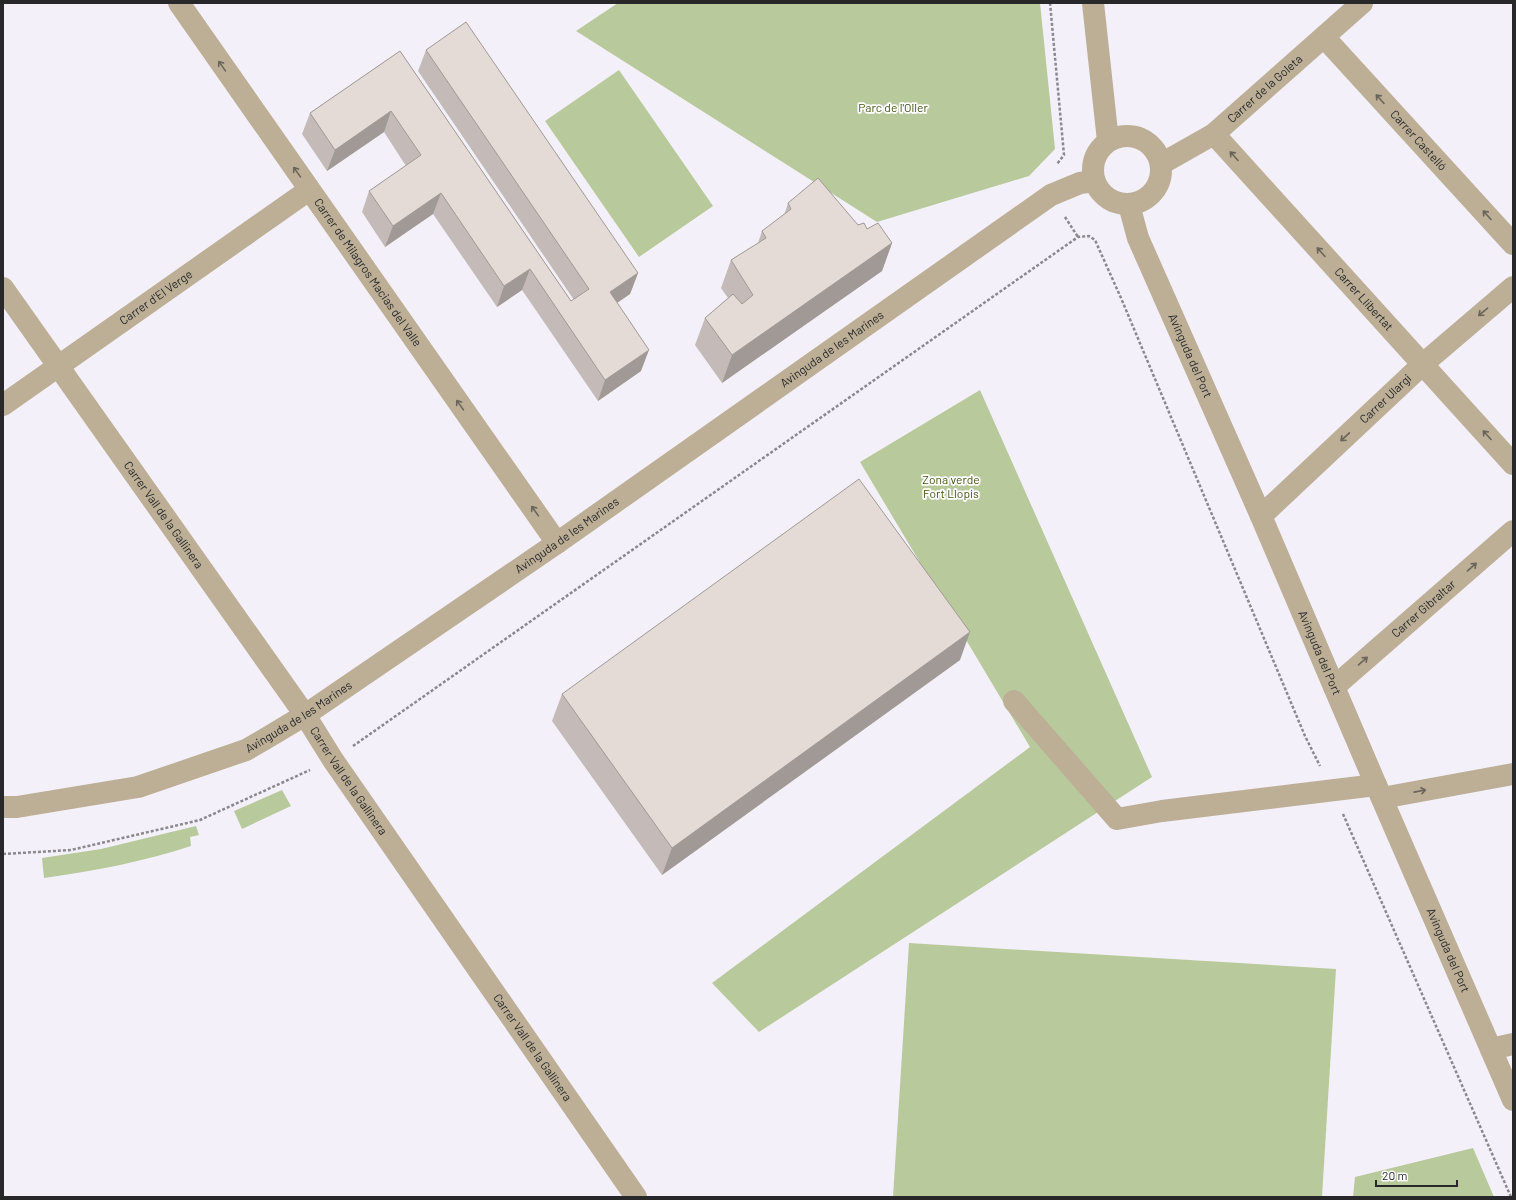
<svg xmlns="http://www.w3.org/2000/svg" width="1516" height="1200" font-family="Barlow,sans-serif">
<rect width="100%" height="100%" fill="#f4f0f9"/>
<!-- green -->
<path fill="#b8c99b" d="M618 3H1040L1055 149 1029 176 877 222 576 31Z
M619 70 713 206 639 257 545 121Z
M980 390 1152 777 759 1032 712 983 1030 747 860 462Z
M282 790 291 806 242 829 234 811Z
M196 826 199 835 190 837 191 846C142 862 94 871 44 878L42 858 101 849Z
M909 943 1336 969 1322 1197H893Z
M1473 1148 1494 1197H1353L1355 1177Z"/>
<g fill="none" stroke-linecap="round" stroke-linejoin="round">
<!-- path -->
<path stroke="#8a878d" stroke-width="2.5" stroke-dasharray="3 2" stroke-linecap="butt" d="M1050 3 1064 155 1057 164
M1065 217 1078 237
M353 746 1078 237 1089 236 1095 240 1121 298 1305 736 1320 766
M1343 814 1511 1197
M3 854 71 850 200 820 310 770"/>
<!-- minor -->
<g stroke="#bcaf96" stroke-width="22">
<path id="s1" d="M179 3 557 543"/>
<path d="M1093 3 1108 141"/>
<path id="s2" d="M1324 37 1513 244"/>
<path id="s3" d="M1214 134 1513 464"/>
<circle cx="1127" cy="170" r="34"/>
<path id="s4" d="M1161 164 1214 134 1362 3"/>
<path id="s5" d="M1129 205 1138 238 1261 516 1376 785 1513 1100"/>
<path id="s6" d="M3 288 305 715 333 760 636 1197"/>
<path id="s7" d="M3 405 309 190"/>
<path id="s8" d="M1261 516 1423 364 1513 287"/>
<path id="s9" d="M1334 687 1513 531"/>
<path d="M1014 701 1117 819 1162 811 1376 785"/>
<path d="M1382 798 1513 774"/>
<path id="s10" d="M3 807H17L138 787 246 750 265 739 305 715 557 543 1051 195 1080 183 1094 181"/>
<path d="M1491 1049 1513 1044"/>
</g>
</g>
<!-- wall -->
<path fill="#c4bbb8" d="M426 50 638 273 630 294 617 303 641 371 598 401 522 290 497 307 433 214 385 247 362 212 369 191 406 166 384 132 327 171 302 134 310 113 400 51 571 301 574 300 418 71Z
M788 203 858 225 867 229 892 243 882 271 722 383 695 345 705 318 728 298 721 288 731 260 758 243 762 231 784 215Z
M960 660 662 875 552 721 562 694Z"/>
<!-- shaded-wall -->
<path fill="#a09996" d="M391 111 384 132 327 171 335 150Z
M441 193 433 214 385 247 393 226Z
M892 243 882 271 722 383 732 355Z
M530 269 522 290 497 307 504 286Z
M638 273 630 294 602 313 610 292Z
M649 350 641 371 598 401 605 380Z
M970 632 960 660 662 875 672 848Z"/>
<!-- building -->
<path fill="#e4dad6" stroke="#a09996" d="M466 22 638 273 610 292 649 350 605 380 530 269 504 286 441 193 393 226 369 191 421 155 391 111 335 150 310 113 400 51 571 301 589 289 426 50Z
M818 178 858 225 864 223 867 229 878 223 892 243 732 355 705 318 733 294 742 304 753 295 731 260 766 238 762 231 791 209 788 203Z
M859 479 970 632 672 848 562 694Z"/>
<!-- one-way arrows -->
<defs><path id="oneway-shaft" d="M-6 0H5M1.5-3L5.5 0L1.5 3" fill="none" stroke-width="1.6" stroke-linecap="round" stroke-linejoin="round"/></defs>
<g stroke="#6b645b">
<use href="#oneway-shaft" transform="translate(222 66) rotate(-125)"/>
<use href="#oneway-shaft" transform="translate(1380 99) rotate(-132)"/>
<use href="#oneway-shaft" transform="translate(1234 156) rotate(-132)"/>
<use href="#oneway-shaft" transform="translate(297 172) rotate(-125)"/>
<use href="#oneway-shaft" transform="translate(1487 215) rotate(-132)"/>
<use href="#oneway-shaft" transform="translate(1321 252) rotate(-132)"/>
<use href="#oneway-shaft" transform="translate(1483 312) rotate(140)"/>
<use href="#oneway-shaft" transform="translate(460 405) rotate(-125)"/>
<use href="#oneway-shaft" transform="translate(1487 435) rotate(-132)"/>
<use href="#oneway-shaft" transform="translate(1345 437) rotate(137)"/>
<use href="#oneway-shaft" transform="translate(535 511) rotate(-125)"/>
<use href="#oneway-shaft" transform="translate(1472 567) rotate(-41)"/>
<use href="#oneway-shaft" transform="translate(1363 661) rotate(-41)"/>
<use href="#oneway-shaft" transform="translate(1420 791) rotate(-11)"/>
</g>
<g text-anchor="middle" stroke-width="3.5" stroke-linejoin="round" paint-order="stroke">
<!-- street labels -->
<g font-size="12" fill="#28272a" stroke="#fff">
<text dy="4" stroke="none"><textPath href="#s4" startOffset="129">Carrer de la Goleta</textPath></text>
<text dy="4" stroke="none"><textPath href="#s2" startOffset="140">Carrer Castelló</textPath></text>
<text dy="4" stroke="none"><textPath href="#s1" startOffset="329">Carrer de Milagros Macias del Valle</textPath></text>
<text dy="4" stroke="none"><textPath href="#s7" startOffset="187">Carrer d'El Verge</textPath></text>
<text dy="4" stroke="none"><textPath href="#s3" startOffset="223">Carrer Llibertat</textPath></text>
<text dy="4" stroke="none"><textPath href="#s10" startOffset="961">Avinguda de les Marines</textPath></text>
<text dy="4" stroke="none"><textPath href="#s5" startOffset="163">Avinguda del Port</textPath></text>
<text dy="4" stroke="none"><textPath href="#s8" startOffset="171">Carrer Ulargi</textPath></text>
<text dy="4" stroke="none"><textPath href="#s6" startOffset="278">Carrer Vall de la Gallinera</textPath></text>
<text dy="4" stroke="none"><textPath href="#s10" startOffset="637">Avinguda de les Marines</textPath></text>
<text dy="4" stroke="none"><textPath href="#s9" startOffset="119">Carrer Gibraltar</textPath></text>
<text dy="4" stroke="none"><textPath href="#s5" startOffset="487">Avinguda del Port</textPath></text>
<text dy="4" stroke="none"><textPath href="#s10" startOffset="313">Avinguda de les Marines</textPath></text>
<text dy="4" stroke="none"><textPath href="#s6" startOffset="602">Carrer Vall de la Gallinera</textPath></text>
<text dy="4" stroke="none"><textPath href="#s5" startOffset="811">Avinguda del Port</textPath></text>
<text dy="4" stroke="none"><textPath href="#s6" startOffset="926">Carrer Vall de la Gallinera</textPath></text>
</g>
<!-- park labels -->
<g font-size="12" fill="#3f5211" stroke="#fff">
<text x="893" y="112">Parc de l'Oller</text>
<text x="951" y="484">Zona verde<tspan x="951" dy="14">Fort Llopis</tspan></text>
</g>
</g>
<!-- border -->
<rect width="1516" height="1200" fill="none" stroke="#28272a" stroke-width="8"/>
<!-- scale -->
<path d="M1376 1180v6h81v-6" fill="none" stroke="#28272a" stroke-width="2"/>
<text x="1382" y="1180" font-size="12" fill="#28272a" stroke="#ffffff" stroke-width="3" paint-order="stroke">20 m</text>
</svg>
